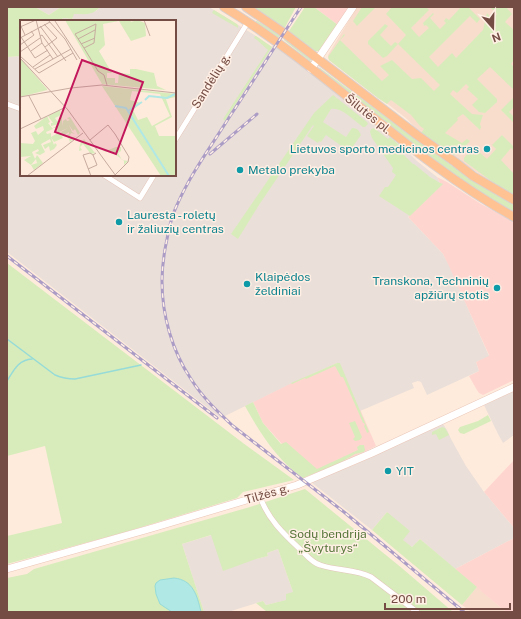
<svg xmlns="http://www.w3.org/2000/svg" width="521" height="619" font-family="'Public Sans',sans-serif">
<rect width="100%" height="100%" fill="#feebdc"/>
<!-- residential -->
<path fill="#f8ddcd" d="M357 7H514V196L503 189 452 156 416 129 407 119 389 105 378 98 329 60 328 55Z
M477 587 506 612H471L462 605Z"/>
<!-- commercial -->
<path fill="#ffd5cf" d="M314 7H350L338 25Z
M437 177 447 182 481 204 514 222V380L483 395 479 393 477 390 469 376 479 371 476 362 489 355 443 254 408 217 442 184 440 183Z
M340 363 376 446 364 452 320 472 282 444 263 423 253 402 291 383Z
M514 460V528L484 492Z
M514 538V612H506L455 569Z"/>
<!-- industrial -->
<path fill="#ebdfd9" d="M35 7H61L49 15Z
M100 7H209L256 36 272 47 274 43 311 71 342 99 410 154 417 161 437 177 440 183 443 184 408 217 443 254 449 266 489 356 476 362 479 371 427 395 421 382 418 381 412 383 414 388 360 411 340 364 337 363 292 383 221 418 7 252V57L21 56V175H175V21H57L64 18 72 19 73 17V14L96 11Z
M514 391V435L503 443 498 434 484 405Z
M443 424 447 430 451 439 466 466 484 492 514 528V538L455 569 420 539 412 547 402 540 387 512 372 530 311 482 332 473 352 466Z
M212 535 256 559 268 556 267 553 278 549 293 592 287 600 266 605 263 601 228 612H204L182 544Z"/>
<!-- green -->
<path fill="#d8ecbb" d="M7 7H35L49 15 61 7H100C92 16 85 14 74 14L73 17 72 19 64 18 57 21H21V56L7 57Z
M253 7H296L284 29Z
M305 7H314L338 25 320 51H315L289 31Z
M362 7H376L357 26 353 21Z
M392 7H426L429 10 411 28 419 37 429 28 426 25 424 26 423 23 433 13 434 14 430 18 440 29 446 23 444 21 446 18 449 20 461 7H468L480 19 477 23 470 16 429 57 438 67 452 53 456 58 483 30 487 13 492 19 497 14 490 7H506L512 14 505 22 514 30V60L511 64 514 67V90L490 67 477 79 497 99V102L485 113 479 112 472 105 478 99 467 89 469 87 466 84 457 93 453 90 450 94 472 114 483 115 480 124 481 127 480 130 463 114 457 118 458 120 445 133 462 143 467 139 470 141 459 153 452 156 421 133 424 129 420 126 411 115 391 100 387 104 378 98 329 60 328 57 344 34 345 35 340 40 382 81 389 75 380 66 392 60 412 79 421 78 434 91 440 85 398 44 387 56 383 58 368 44V41L385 24 388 26 380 35 391 46 395 42 398 44 406 35 386 14Z
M214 10 237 24 238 26V28L212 13 213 11Z
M256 21H257L281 35 278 38 256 23Z
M255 36H256L272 47 225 121 223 119 268 50C263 46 259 41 254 38Z
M285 39H286L311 59V60L310 61 285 41 284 40Z
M320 68 451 165 495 194 514 205V212L479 192 409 143 319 69Z
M333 95 367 122 368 124 365 127H363C354 121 342 107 331 109L323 122 346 137 352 128C358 128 359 131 361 135L351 149 347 150 326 135 321 142 319 141 318 143 307 136 314 126 313 125 259 205 238 239 231 234 314 113Z
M514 97V107L509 112 514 117V123L501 110Z
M374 128 388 139 390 137 404 149 401 152 413 164H414L430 177 437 181 438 182 443 184 410 216 379 196 385 187H388L396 175 392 172 393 168 372 138 370 132 371 129Z
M502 135 514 147V151L511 148 501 160 514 174V196L494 183 464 161V158L469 152 475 155 478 151 487 159 496 149 492 145Z
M7 263 243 443 294 480 243 492 237 498 122 533 7 564V536L62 523 45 446 7 456Z
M337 363H340L369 432 367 433 364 426 365 425 364 423H363L343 377H341L335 366 306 379 305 378 292 384 291 383Z
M253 402 263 423 281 444 286 442 317 469 358 450 357 447 360 445H364L365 450 364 452 355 454 340 463 303 478C277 460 260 433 245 406Z
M488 415 491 421 464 434 460 433 458 430 460 427 478 421Z
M355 421 362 437 360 440 355 441 353 439 355 437 349 423Z
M442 427 445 428 449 435 439 440 436 434 432 435V432Z
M305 489 403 569 453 612H267L256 603 263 601 266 605 286 600V594L293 592 278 549 267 553 268 556 256 559 223 571 211 535 182 544 204 612H7V578L27 574 34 569 250 507Z
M387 512 410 531 403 540 412 547 420 539 477 587 462 605 372 530Z"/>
<!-- water -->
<path fill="#b0e8e6" stroke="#96dbd8" d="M174 578C193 580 197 595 201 612H172L160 604 156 594 155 586 156 583 160 580Z"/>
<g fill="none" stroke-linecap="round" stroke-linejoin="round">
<!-- stream -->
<path stroke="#96dbd8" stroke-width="1.5" d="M7 339 55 375C62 378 67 379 75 379L141 365
M7 381C14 370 18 360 32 359"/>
<!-- minor casing -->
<g stroke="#e4c6bb" stroke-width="6">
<path id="minor" d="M7 104 21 109
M175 140 248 22
M104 175 140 198 154 175
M260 496C267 519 286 536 303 552 308 557 313 563 320 565 337 571 355 569 371 577L417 612"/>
</g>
<!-- secondary casing -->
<g stroke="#eac6b8" stroke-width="8">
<path id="secondary" d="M311 69 353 7
M7 569 149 529 297 485 372 453 514 387"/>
</g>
<!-- primary casing -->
<g stroke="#dbd0ce" stroke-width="10">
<path id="primary" d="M224 7C327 69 409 159 514 217
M246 7 284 33 417 135 455 162 473 176 514 200"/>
</g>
<!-- minor -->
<use href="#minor" stroke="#fff" stroke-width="5"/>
<!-- secondary -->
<use href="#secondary" stroke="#fff" stroke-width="7"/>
<!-- primary -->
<use href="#primary" stroke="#ffc292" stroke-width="8"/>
<!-- rail casing -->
<g stroke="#ab9cc6" stroke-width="3">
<path id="rail" d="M301 7C277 43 254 80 230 116 212 145 191 173 177 205 172 215 169 228 167 239 164 253 162 267 162 281 162 315 172 351 191 379 202 397 218 412 233 426L344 512 464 612
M210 154 257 114
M7 256 217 418"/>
</g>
<!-- rail -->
<use href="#rail" stroke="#ffefe4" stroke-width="1.5" stroke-dasharray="4.5" stroke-linecap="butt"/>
</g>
<!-- markers -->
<g fill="#0f9aa8" stroke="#ffefe4" stroke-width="1.5">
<circle cx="487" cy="149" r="4"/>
<circle cx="240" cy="170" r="4"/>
<circle cx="119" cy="222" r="4"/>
<circle cx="247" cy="284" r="4"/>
<circle cx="497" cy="288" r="4"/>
<circle cx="388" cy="471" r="4"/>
</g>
<g text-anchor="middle" stroke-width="3" stroke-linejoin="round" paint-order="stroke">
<!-- street labels -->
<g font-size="12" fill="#744c44" stroke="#ffefe4">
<text transform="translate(211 81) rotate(-58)" y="4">Sandėlių g.</text>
<text transform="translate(368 114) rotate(39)" y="4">Šilutės pl.</text>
<text transform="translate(267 494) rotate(-16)" y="4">Tilžės g.</text>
</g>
<!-- culture labels -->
<g font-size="12" fill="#0d838f" stroke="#ffefe4" text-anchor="start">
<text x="479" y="153" text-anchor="end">Lietuvos sporto medicinos centras</text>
<text x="248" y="174">Metalo prekyba</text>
<text x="127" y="219">Lauresta - roletų<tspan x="127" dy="14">ir žaliuzių centras</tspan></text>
<text x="255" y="281">Klaipėdos<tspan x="255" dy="14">želdiniai</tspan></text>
<text x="489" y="285" text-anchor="end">Transkona, Techninių<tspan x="489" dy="14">apžiūrų stotis</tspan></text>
<text x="396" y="475">YIT</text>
</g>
<!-- park labels -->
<g font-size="12" fill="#567639" stroke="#ffefe4">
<text x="328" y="538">Sodų bendrija<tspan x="328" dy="14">„Švyturys“</tspan></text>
</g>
</g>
<!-- overview -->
<g transform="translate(20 20)">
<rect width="156" height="156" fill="#feebdc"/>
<path d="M45 0H110L111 2 117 0 125 3 126 16 111 21 99 1 83 4 85 25 79 31 92 53H87V58H95V63H98L99 53 110 54V49H116L134 53 137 66 146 70 82 64ZM0 38 27 69V70L0 77ZM82 66 156 74V77L146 79 152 97 135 106 139 116H156V156H141ZM112 71 140 74 150 96 132 106 127 97 118 100 113 90 121 83 110 80ZM40 90 41 95 35 98 37 101 41 100 40 97 42 96V106L43 101 46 99 47 101 50 100 47 98 50 97 60 113 58 115 55 109 53 111 49 105 52 112 55 114 51 113 49 119 56 116 50 122 47 115 49 114V112L43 116 41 112 48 108 39 112 43 118 34 122 31 117 34 125 35 123 37 125 34 129 30 131 29 126 25 129 23 125 31 122 30 119 21 124 25 132 20 135 15 133 19 131 18 129 12 132 15 139 17 135 23 143 14 150 11 145 21 142 17 143 16 139 11 145 4 140 11 136 0 137V123L13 124 15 121 11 113 16 111 18 115 24 110 23 106 16 109 14 106 27 96 30 102 28 103 33 109 26 112 27 114 31 113V117L38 113 37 108H33L39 104 31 106V103H33L28 96ZM64 119 67 123 75 133 71 134 63 124 60 127 62 130 59 131 60 124ZM96 127H101V131L98 133 102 140 108 141 104 145V141L91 131 83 132Z" fill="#d8ecbb" fill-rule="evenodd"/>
<path fill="none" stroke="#b0e8e6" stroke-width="2" d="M125 80 129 76 147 78 155 74M95 86 106 88 149 156M108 91 122 82"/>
<path fill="none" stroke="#c7ab9f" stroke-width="1" d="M16 0 22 23 33 39M28 0 45 19 57 40M124 0 130 16M35 1 60 39M0 4 5 15M24 4 37 18 25 27M20 6 46 41M0 7 16 0M20 16 22 15 38 37M1 17 15 38 28 30M0 18 30 2M58 19 75 10M61 24 75 18M0 25 14 15 11 11M64 28 74 23 76 4 55 14 64 28 78 51 84 55 87 65M11 31 22 23M0 32 20 18M0 36 19 53 53 33M0 38 48 90 96 156M13 47 30 35M15 49 51 29M9 76 21 99M0 77 51 68 82 65 156 73M0 109 44 88M70 120 88 105 95 114 109 137 108 142 95 155M68 149 77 145 73 135 76 133M7 156 63 113M71 156 63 135 70 133 73 135"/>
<path fill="#c2185b" fill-opacity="0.15" stroke="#c2185b" stroke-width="2" d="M62 40 123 62 96 134 35 112Z"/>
<rect width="156" height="156" fill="none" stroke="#744c44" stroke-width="2"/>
</g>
<!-- border -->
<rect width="521" height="619" fill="none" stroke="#744c44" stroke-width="16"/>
<!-- north arrow -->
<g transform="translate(493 28) rotate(160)" stroke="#ffefe4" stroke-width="3" paint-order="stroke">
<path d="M0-3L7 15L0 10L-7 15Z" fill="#744c44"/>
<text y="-6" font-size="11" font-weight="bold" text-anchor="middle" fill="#744c44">N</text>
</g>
<!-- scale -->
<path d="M385 603v6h125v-6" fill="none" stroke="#744c44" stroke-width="2"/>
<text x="391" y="603" font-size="12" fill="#744c44" stroke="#ffefe4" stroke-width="3" paint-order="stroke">200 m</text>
</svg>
